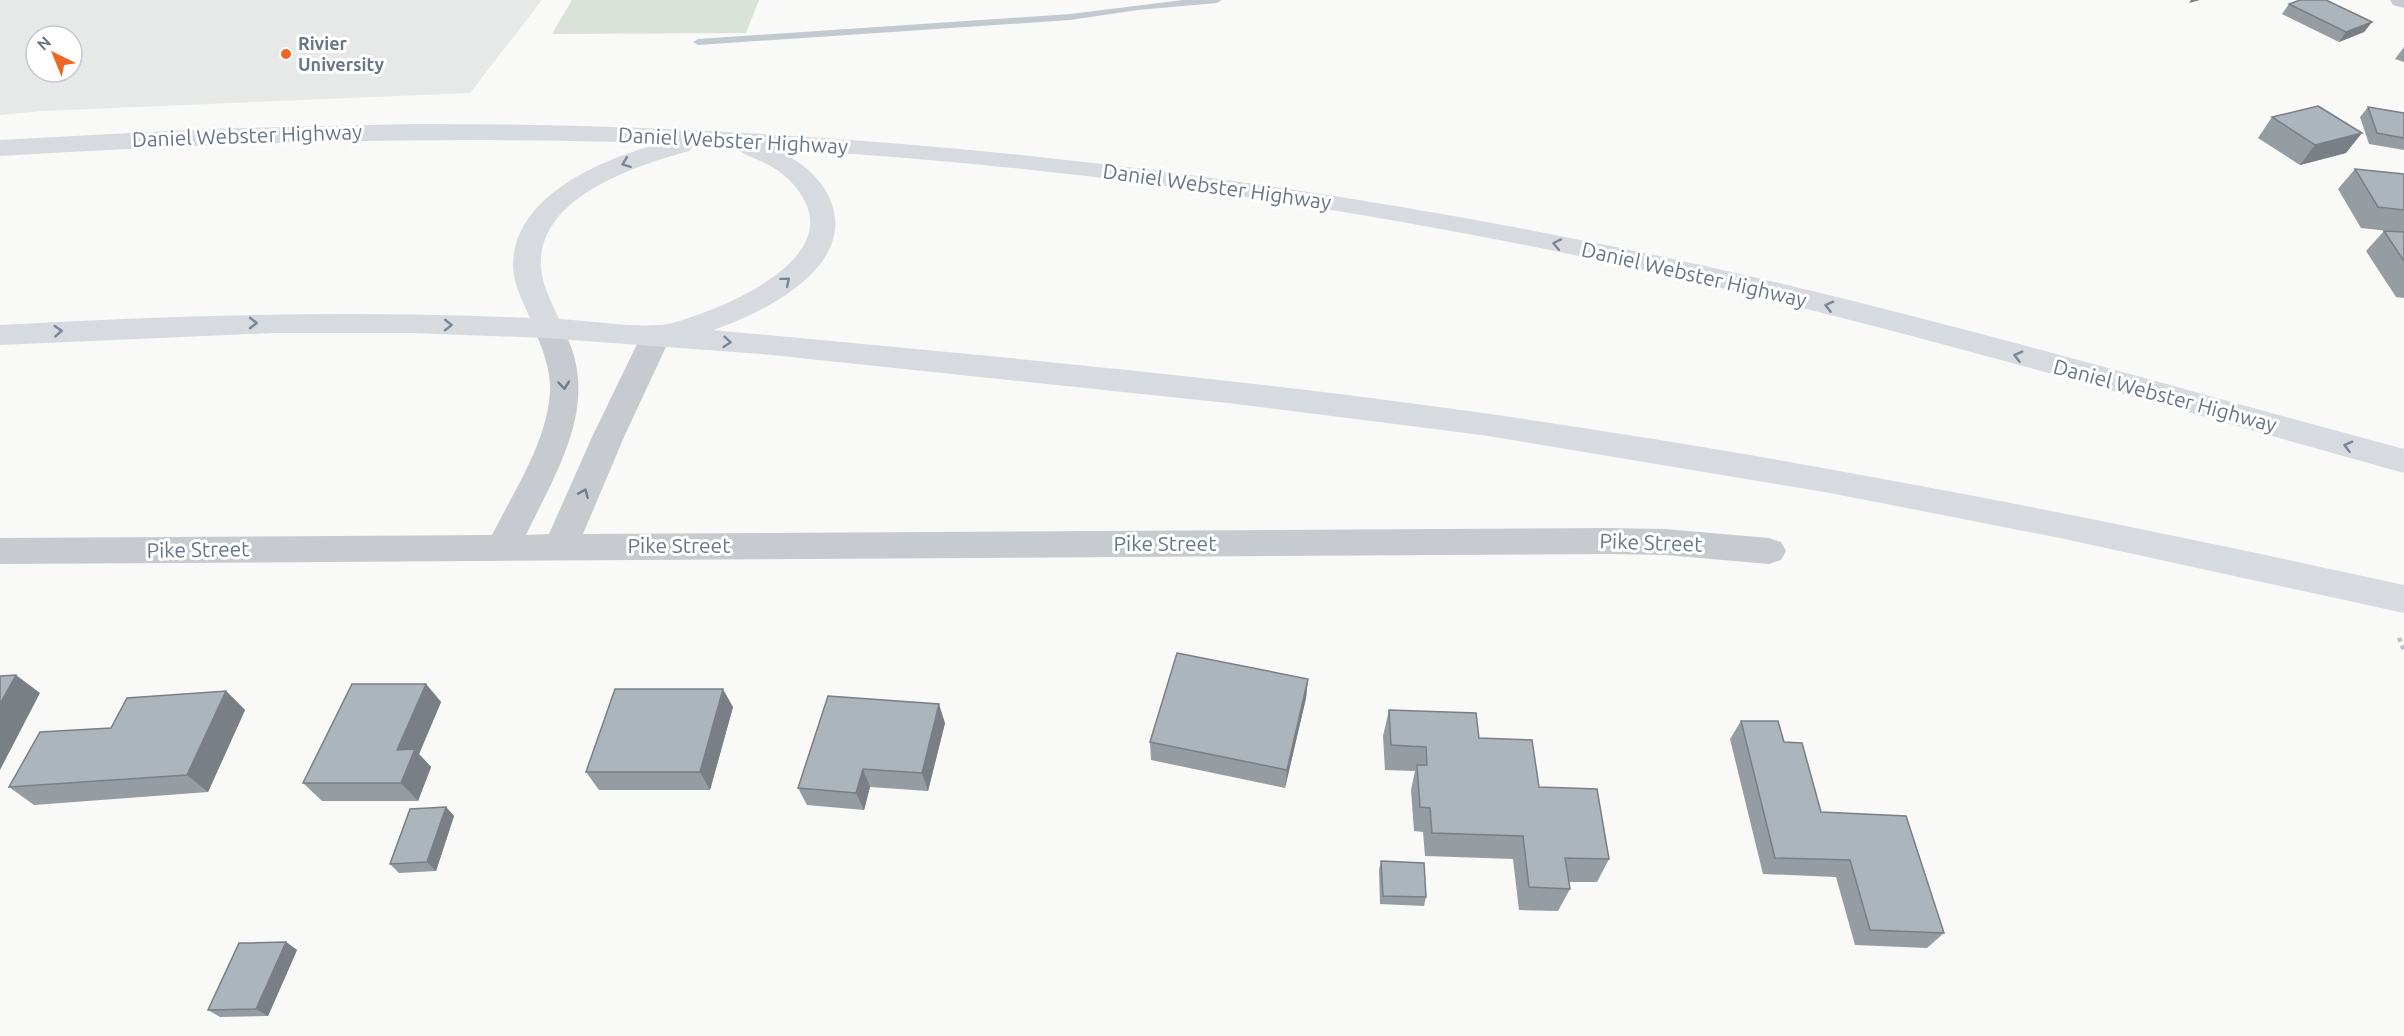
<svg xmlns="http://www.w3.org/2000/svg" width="2404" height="1036" font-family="Ubuntu,sans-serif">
<rect width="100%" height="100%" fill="#f9f9f7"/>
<!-- built -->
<path fill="#e7e8e8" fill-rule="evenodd" d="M0 0H542L470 93 42 111 0 115ZM36 36H72V72H36Z"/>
<!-- green -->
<path fill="#dae1d8" d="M572 0H759L746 33 552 34Z"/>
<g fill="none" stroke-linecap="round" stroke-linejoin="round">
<!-- stream -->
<path fill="#c2cad0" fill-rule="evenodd" d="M1183 0H1222L1217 3 1138 10 1070 20 698 45 693 42 698 39 1070 14Z"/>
<!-- path -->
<path stroke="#bec1c4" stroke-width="4.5" stroke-dasharray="4 4" stroke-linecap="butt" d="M2399 638 2404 650"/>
<!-- street -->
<path fill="#c7cace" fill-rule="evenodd" d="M2390 0H2404V8L2393 5Z
M549 319 559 322C605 397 559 466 526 535L549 534 592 437 641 336 646 329 656 326 666 329 671 336 624 437 583 534 1607 528 1665 529 1769 538 1781 542 1786 551 1781 560 1769 564 1665 555 1607 554 0 564V538L492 535C514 491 547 442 550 392 551 371 543 349 534 329L539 322Z"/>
<!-- primary -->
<path fill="#d7dbdf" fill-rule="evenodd" d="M413 124C814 123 1213 165 1606 245 1875 299 2139 378 2404 449V473C2141 400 1879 321 1612 263 1337 204 1056 165 775 149 797 159 819 175 829 197 861 265 764 313 713 330 970 354 1228 377 1483 413 1792 457 2099 518 2404 585V613L2060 538 1830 493 1482 435 1228 403 761 354 545 338 411 333H274L0 345V325C177 315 353 310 530 318 523 301 513 284 513 265 514 194 605 158 662 143 441 136 221 142 0 156V140L206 129ZM691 144 736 147C742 155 754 158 763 162 782 171 799 186 807 206 829 261 733 303 694 316 684 319 670 325 659 325 627 327 592 321 559 319 552 303 542 285 541 267 537 197 635 166 689 151L693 146Z"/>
</g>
<!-- wall -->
<path fill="#959ca2" d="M2289 4 2372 22 2364 32 2339 42 2282 14Z
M2404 47V62L2395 59Z
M2368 107 2404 113V150L2369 144 2360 117Z
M2272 117 2346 153 2300 165 2258 138Z
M2355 169 2404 174V298L2396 297 2366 251 2384 231 2398 232 2361 228 2338 189Z
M1308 679 1306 698 1285 788 1151 760 1150 742Z
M426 684 441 702 419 754 431 767 418 801H322L303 783Z
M226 691 245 710 208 792 34 805 9 787 111 728Z
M733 707 710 790H599L586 772Z
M1389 710 1479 738 1539 787 1609 859 1597 882H1569L1570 889 1558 911 1519 910 1513 859 1425 856 1423 832 1414 831 1411 790 1415 771 1385 770 1383 736Z
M1741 721 1784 742 1821 812 1944 933 1927 948 1855 945 1836 877 1763 874 1730 739Z
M945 723 928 791 870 787 864 810 807 805 798 788Z
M446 807 454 816 436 871 399 873 390 864Z
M1381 861 1426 897 1424 906 1380 904 1379 870Z
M286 942 297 950 268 1016 220 1017 208 1010Z"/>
<!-- shaded-wall -->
<path fill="#797f84" d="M2191 0H2200L2189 3Z
M2372 22 2364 32 2339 42 2346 32Z
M2362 133 2346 153 2300 165 2315 145Z
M16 675 40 693 0 770V704Z
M1308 679 1306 698 1285 788 1287 770Z
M426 684 441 702 419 754 431 767 418 801 401 783 397 750Z
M723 689 733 707 710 790 700 772Z
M226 691 245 710 208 792 187 775Z
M939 704 945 723 928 791 922 773Z
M863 769 870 787 864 810 856 793Z
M446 807 454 816 436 871 427 862Z
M286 942 297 950 268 1016 256 1009Z"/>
<!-- building -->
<path fill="#adb5bc" stroke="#797f84" stroke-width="1.5" d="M2300 0H2326L2372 22 2346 32 2289 4Z
M2318 106 2362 133 2315 145 2272 117Z
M2368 107 2404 113V138L2377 133Z
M2355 169 2404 174V210L2378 207Z
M2384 231 2404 232V261Z
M1177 653 1308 679 1287 770 1150 742Z
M16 675 0 704V676Z
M352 684H426L397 750 415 749 401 783H303Z
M615 689H723L700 772H586Z
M226 691 187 775 9 787 40 732 111 728 127 698Z
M828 696 939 704 922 773 863 769 856 793 798 788Z
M1389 710 1476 713 1479 738 1532 740 1539 787 1597 789 1609 859 1565 858 1570 889 1529 887 1523 836 1432 833 1430 808 1420 807 1417 765H1427L1426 747 1391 745Z
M1741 721H1778L1784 742 1802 743 1821 812 1906 816 1944 933 1870 930 1850 860 1775 858Z
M446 807 427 862 390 864 410 809Z
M1381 861 1424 863 1426 897 1383 896Z
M286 942 256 1009 208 1010 239 943Z"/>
<!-- one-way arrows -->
<defs><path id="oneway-chevron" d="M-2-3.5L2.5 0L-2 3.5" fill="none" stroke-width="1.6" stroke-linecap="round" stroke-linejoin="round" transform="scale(1.5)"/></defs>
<g stroke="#788696">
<use href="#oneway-chevron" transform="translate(626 163) rotate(159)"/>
<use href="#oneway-chevron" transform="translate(1557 244) rotate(-169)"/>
<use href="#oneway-chevron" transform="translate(786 281) rotate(-40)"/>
<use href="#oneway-chevron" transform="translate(1829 306) rotate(-166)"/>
<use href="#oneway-chevron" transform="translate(253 323)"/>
<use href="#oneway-chevron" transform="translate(448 325) rotate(1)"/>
<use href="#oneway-chevron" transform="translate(58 331) rotate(-4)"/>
<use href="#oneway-chevron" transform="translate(727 342) rotate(5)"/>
<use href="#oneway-chevron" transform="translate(2018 356) rotate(-165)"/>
<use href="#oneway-chevron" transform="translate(2348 446) rotate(-165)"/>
</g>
<g stroke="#6c7b8c">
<use href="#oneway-chevron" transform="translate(564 385) rotate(85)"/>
<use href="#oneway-chevron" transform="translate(584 493) rotate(-67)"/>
</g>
<!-- markers -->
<circle fill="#ec6624" stroke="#fff" stroke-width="2" cx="286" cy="54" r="6"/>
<g text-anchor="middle" stroke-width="6" stroke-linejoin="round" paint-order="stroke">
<!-- far-poi labels -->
<g font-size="18" font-weight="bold" fill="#677789" stroke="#fff" text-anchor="start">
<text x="298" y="50">Rivier<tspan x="298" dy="21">University</tspan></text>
</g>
<!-- street labels -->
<g font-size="21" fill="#677789" stroke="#fff">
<text transform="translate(247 136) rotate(-2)" y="7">Daniel Webster Highway</text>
<text transform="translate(733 141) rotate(3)" y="7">Daniel Webster Highway</text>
<text transform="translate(1217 187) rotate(8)" y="7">Daniel Webster Highway</text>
<text transform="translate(1694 275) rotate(13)" y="7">Daniel Webster Highway</text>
<text transform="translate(2165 396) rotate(15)" y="7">Daniel Webster Highway</text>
<text transform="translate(1651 543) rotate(2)" y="7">Pike Street</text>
<text x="1165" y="551">Pike Street</text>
<text x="679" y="553">Pike Street</text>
<text transform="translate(198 550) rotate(-1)" y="7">Pike Street</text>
</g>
</g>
<!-- north arrow -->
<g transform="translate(54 54) rotate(317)"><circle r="28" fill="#ffffff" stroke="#c2c9d0" stroke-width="1.5"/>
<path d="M0-4.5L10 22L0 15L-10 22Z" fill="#ec6624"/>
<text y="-9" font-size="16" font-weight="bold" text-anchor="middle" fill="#677789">N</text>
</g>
</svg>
